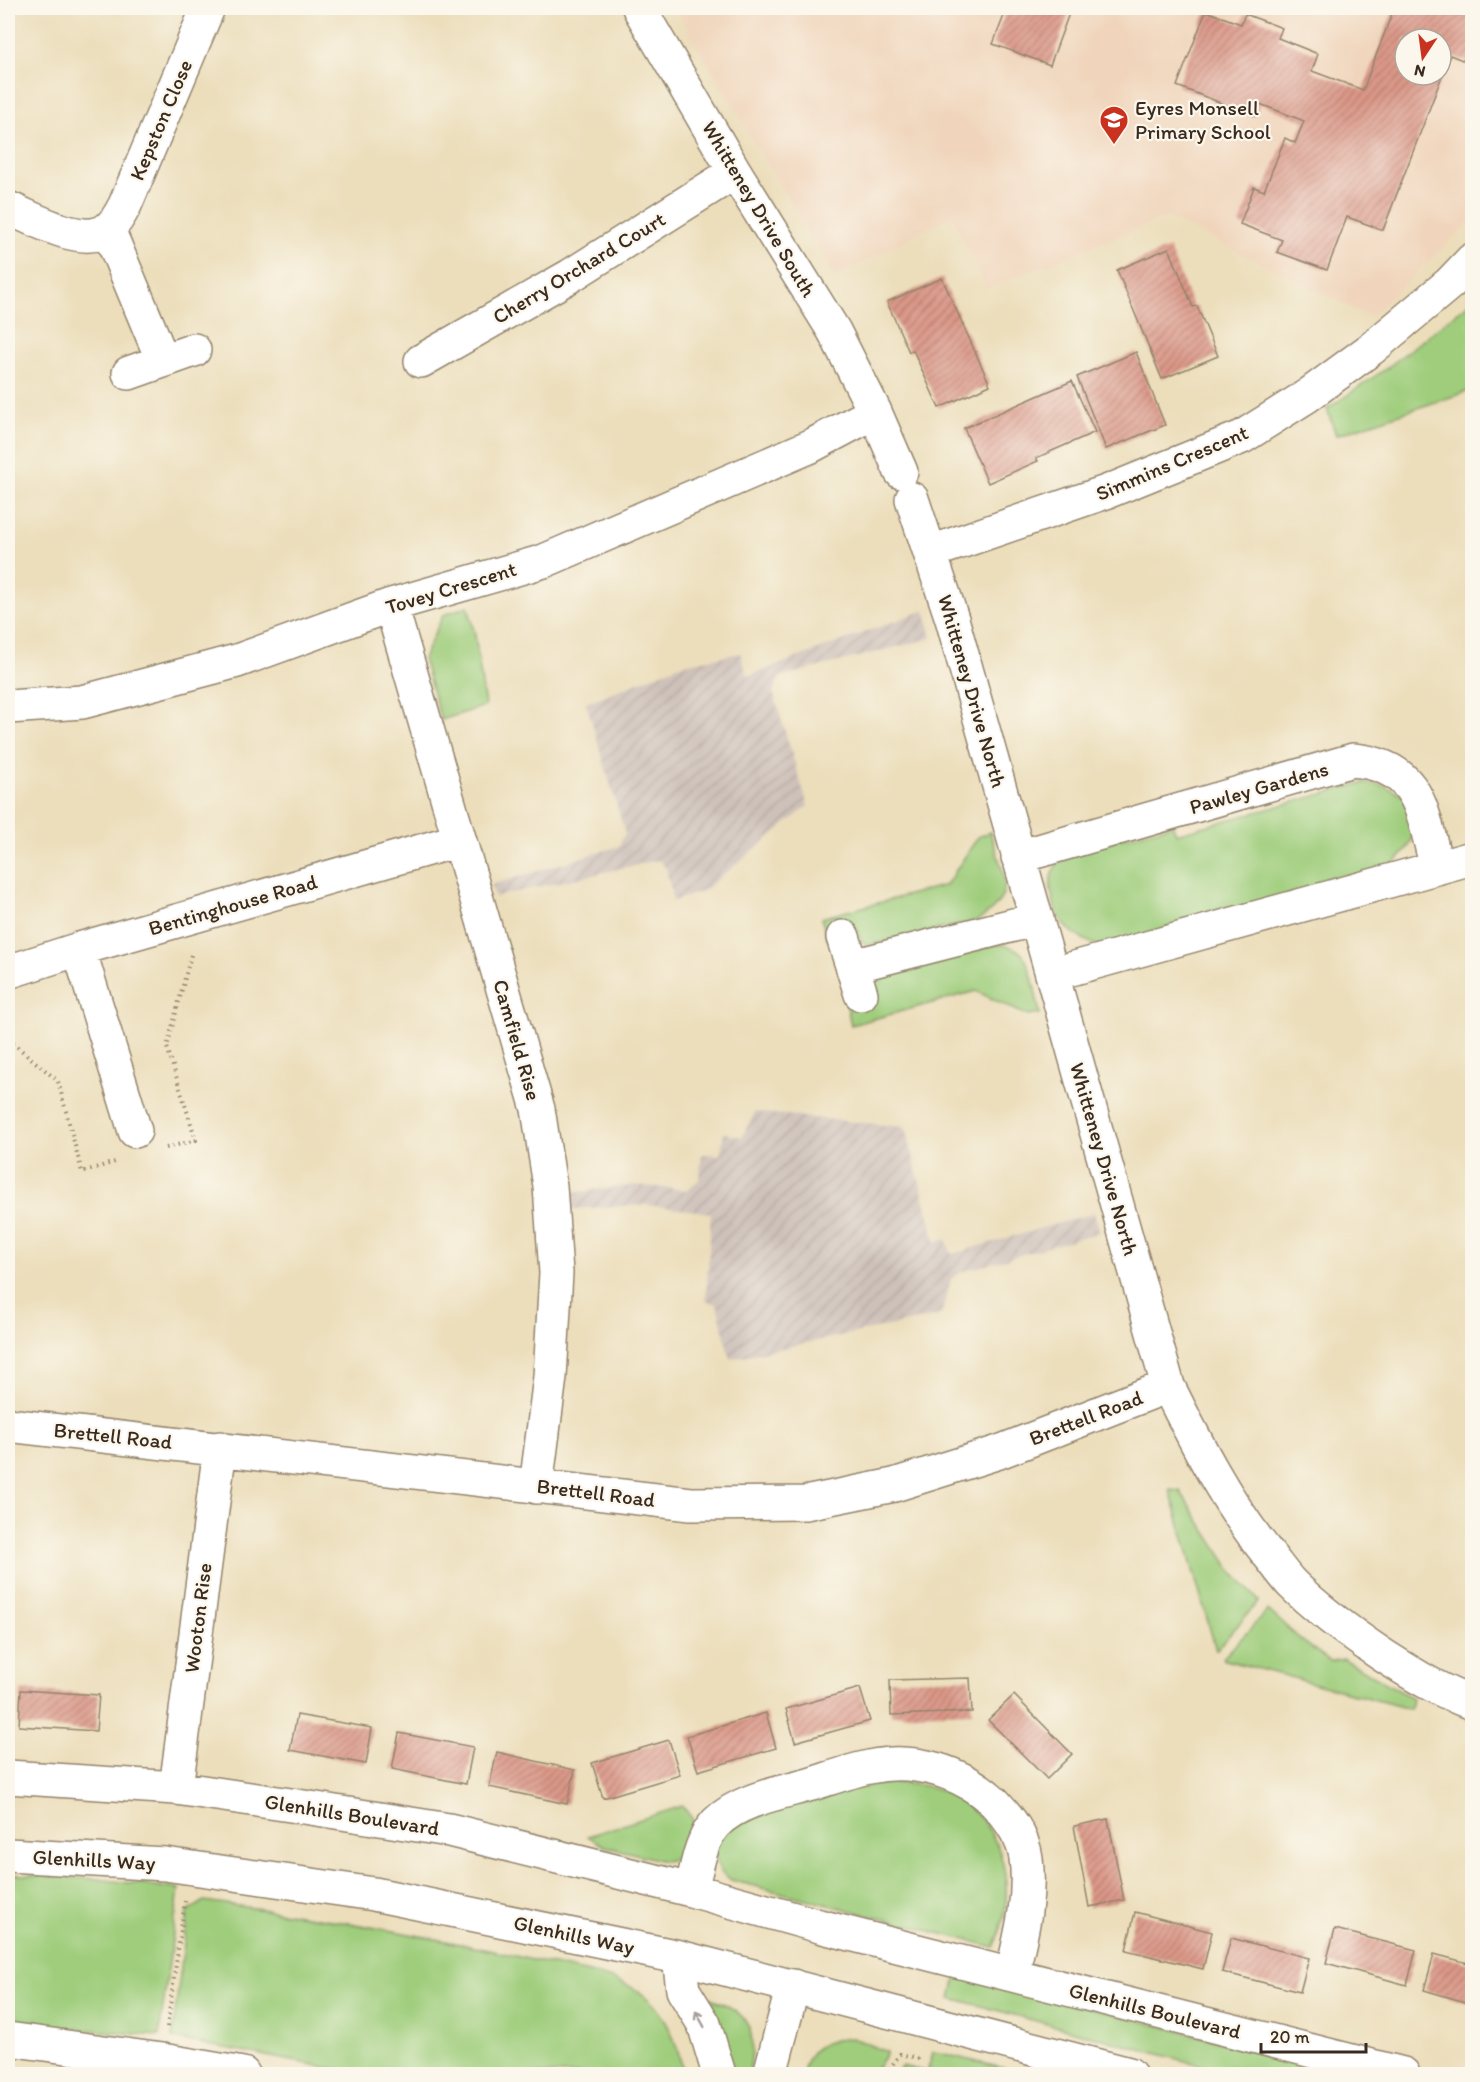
<svg xmlns="http://www.w3.org/2000/svg" width="1480" height="2082" font-family="Itim,sans-serif">
<defs>
<pattern id="industrial-furrows" width="10" height="10" patternUnits="userSpaceOnUse" patternTransform="scale(1.5)"><rect width="10" height="10" fill="#cec1b9"/><path d="M-1 1l2-2M0 10L10 0M9 11l2-2" fill="none" stroke="#b2a69f"/></pattern>
<pattern id="building-hatch" width="6" height="6" patternUnits="userSpaceOnUse" patternTransform="scale(1.5)"><rect width="6" height="6" fill="#db9888"/><path d="M-1 1l2-2M0 6l6-6M5 7l2-2" fill="none" stroke="#b37c6f"/></pattern>
</defs>
<rect width="100%" height="100%" fill="#fbf7ec"/>
<filter id="ink" filterUnits="userSpaceOnUse"><feTurbulence type="fractalNoise" baseFrequency=".0167" numOctaves="2"/><feDisplacementMap in="SourceGraphic" scale="12" xChannelSelector="R" yChannelSelector="G"/><feConvolveMatrix kernelMatrix="1 2 1 2 8 2 1 2 1" color-interpolation-filters="sRGB"/></filter>
<filter id="wash" filterUnits="userSpaceOnUse"><feTurbulence type="fractalNoise" baseFrequency=".008" numOctaves="4" result="noise"/><feDisplacementMap in="SourceGraphic" scale="24" xChannelSelector="R" yChannelSelector="G"/><feGaussianBlur stdDeviation="1.35" result="paint"/><feColorMatrix in="noise" values="0 0 0 0 0 0 0 0 0 0 0 0 0 0 0 0 0 1.4 0 .05"/><feComposite in="paint" operator="in"/></filter>
<g filter="url(#wash)">
<rect width="100%" height="100%" fill="#ecdebb"/>
<!-- built -->
<path fill="#f0d5bc" fill-rule="evenodd" d="M675 8H1472V220L1370 317 1167 217 986 289 952 215 835 278ZM1405 39H1441V75H1405Z"/>
<!-- industrial -->
<path fill="url(#industrial-furrows)" d="M925 610 932 638 780 677 773 692 808 806 703 891 673 901 666 868 658 860 495 897 491 885 619 846 625 833 586 703 683 664 740 653 748 676Z
M755 1112 905 1127 936 1243 946 1239 952 1254 1094 1213 1100 1232 961 1272 951 1279 941 1315 730 1359 717 1304 706 1301 711 1213 647 1205 569 1209 568 1193 636 1185 686 1190 699 1180 702 1154 720 1155 724 1133 742 1137Z"/>
<!-- grass -->
<path fill="#9fcd7b" stroke="#6d7c4c" stroke-width="1.5" d="M1472 301V390L1336 435 1327 409 1387 368Z
M468 606 475 635 485 706 441 720 423 659 443 615Z
M1363 783 1385 786 1405 796C1420 831 1416 846 1387 869L1103 948C1080 939 1060 929 1054 904 1051 892 1047 876 1057 865 1074 847 1147 832 1173 825L1176 834Z
M990 832C1002 874 1021 893 977 921L869 945 861 941 858 931 828 940 821 918 946 885 978 837Z
M997 944C1005 945 1013 946 1020 952 1032 962 1036 998 1040 1014L1028 1016 976 991 851 1025 846 1002 876 995 874 985 878 977 888 969Z
M1170 1490 1180 1491 1233 1573 1259 1601 1216 1650Z
M1268 1610 1301 1640 1330 1661 1344 1659 1412 1698 1410 1709 1222 1659Z
M893 1782C912 1784 933 1785 951 1795 1006 1824 1019 1893 994 1947L731 1880 720 1871 715 1856 718 1840 732 1826 821 1793Z
M682 1806 693 1819 684 1851 675 1859 664 1861 604 1846 588 1836Z
M8 1874 97 1879 179 1889 159 2036 8 2023Z
M204 1901C321 1917 435 1936 549 1964 580 1972 624 1976 647 1998 670 2018 677 2047 684 2074H361L172 2038 188 1912Z
M957 1974 1349 2074H1233L951 1998Z
M710 1998C753 2013 756 2032 749 2074L733 2072 708 2003Z
M852 2038 887 2052 873 2074H803C807 2046 826 2040 852 2038Z
M933 2052 944 2054 1028 2074H896L902 2066 927 2072Z"/>
<g id="blocks">
<!-- building -->
<path fill="url(#building-hatch)" fill-rule="evenodd" d="M1007 8H1071L1050 65 993 44Z
M1394 8H1472V64L1450 55 1383 230 1347 217 1327 270 1277 252 1282 240 1240 224 1254 187 1264 191 1285 138 1295 143 1304 121 1260 104 1255 116 1177 86 1206 11 1241 24 1245 14 1282 28 1278 38 1318 54 1312 71 1363 90ZM1405 39H1441V75H1405Z
M1169 248 1193 307 1197 306 1218 356 1162 379 1117 270Z
M942 278 990 385 939 408 913 350 909 352 887 302Z
M1136 352 1165 425 1106 449 1077 377Z
M1072 381 1095 432 1036 458 1038 461 988 483 964 428Z
M970 1678 972 1712 891 1715 890 1680Z
M860 1688 870 1721 795 1742 786 1709Z
M21 1690 99 1695 96 1731 19 1726Z
M1014 1695 1072 1754 1047 1779 988 1720Z
M766 1713 776 1748 698 1771 687 1736Z
M297 1715 372 1728 366 1764 290 1750Z
M399 1733 473 1747 466 1784 392 1769Z
M669 1740 680 1775 603 1798 592 1763Z
M497 1752 575 1770 567 1804 489 1787Z
M1108 1819 1124 1900 1089 1907 1074 1826Z
M1135 1912 1212 1932 1203 1969 1126 1950Z
M1335 1929 1416 1950 1407 1985 1326 1963Z
M1231 1938 1309 1958 1300 1992 1222 1972Z
M1434 1954 1472 1964V2004L1424 1990Z"/>
</g>
</g>
<g filter="url(#ink)">
<use href="#blocks" fill-opacity="0" stroke="#94846c" stroke-width="1.5"/>
<g fill="none" stroke-linecap="round" stroke-linejoin="round">
<!-- minor casing -->
<g stroke="#94846c" stroke-width="36">
<path id="minor" d="M639 8 735 172 834 331 875 412 901 472
M8 208C33 218 85 249 109 228 116 222 121 213 125 205L208 8
M108 229 163 361
M421 361 570 276 735 172
M129 373 194 350
M912 499 952 619 1168 1386C1197 1445 1227 1503 1268 1554 1276 1564 1283 1574 1291 1583 1319 1611 1351 1634 1384 1656 1412 1674 1441 1692 1472 1703
M931 552 1109 491 1242 437 1307 396 1371 349 1450 283 1472 260
M391 605 538 1109 550 1186 556 1273 550 1377 536 1487
M8 707 82 702 237 661 391 605 544 561 811 446 875 412
M1018 857 1353 760C1422 766 1422 813 1437 868
M843 937 861 994
M79 949 135 1131
M853 966 1037 919
M8 972 79 949 459 840
M1053 974 1472 858
M8 1425 691 1504 805 1503 894 1485 999 1452 1168 1386
M8 1777 176 1788 304 1807 449 1830 691 1890 819 1926 1403 2074
M176 1788 220 1448
M691 1890C697 1869 700 1840 716 1823 740 1799 781 1793 812 1784 831 1778 850 1771 869 1767 913 1757 962 1771 995 1803 1009 1818 1023 1836 1026 1858 1031 1898 1021 1935 1012 1974
M679 1957 683 1990 704 2024 719 2074
M8 2039 162 2060 243 2074
M770 2074 793 1986"/>
</g>
<!-- highway casing -->
<g stroke="#94846c" stroke-width="36">
<path id="highway" d="M8 1855 165 1864 374 1894 679 1957 1129 2074"/>
</g>
<!-- path -->
<path stroke="#94846c" stroke-width="4" stroke-dasharray="1.5 4.5" stroke-linecap="butt" d="M8 1039 58 1081 82 1172 118 1161
M166 1148 196 1140 167 1047 192 951
M167 2027 185 1901
M886 2074 900 2054 918 2058 919 2054"/>
<!-- minor -->
<use href="#minor" stroke="#fff" stroke-width="33"/>
<!-- highway -->
<use href="#highway" stroke="#fff" stroke-width="33"/>
</g>
<!-- one-way arrows -->
<defs><path id="oneway-shaft" d="M-6 0H5M1.5-3L5.5 0L1.5 3" fill="none" stroke-width="1.6" stroke-linecap="round" stroke-linejoin="round" transform="scale(1.5)"/></defs>
<use stroke="#a79f9a" href="#oneway-shaft" transform="translate(700 2019) rotate(-119)"/>
</g>
<!-- icons -->
<defs>
<g id="school-pin" transform="scale(1.5)"><path d="M0 17L-7.5 6A9.5 9.5 0 1 1 7.5 6Z" fill="#c8321e" stroke="#fbf7ec"/><path d="M0-5L7-2L0 1L-7-2ZM-4 1L0 2.5L4 1V4Q0 6-4 4Z" fill="#fff"/></g>
</defs>
<g fill-rule="evenodd">
<use href="#school-pin" x="1114" y="120"/>
</g>
<g text-anchor="middle" stroke-width="4.5" stroke-linejoin="round" paint-order="stroke">
<!-- poi labels -->
<g font-size="21" fill="#3b2a1e" stroke="#fbf7ec" text-anchor="start">
<text x="1135" y="115">Eyres Monsell<tspan x="1135" dy="24">Primary School</tspan></text>
</g>
<!-- street labels -->
<g font-size="21" fill="#3b2a1e" stroke="#fbf7ec">
<text transform="translate(161 120) rotate(-67)" y="7">Kepston Close</text>
<text transform="translate(759 209) rotate(59)" y="7">Whitteney Drive South</text>
<text transform="translate(579 268) rotate(-31)" y="7">Cherry Orchard Court</text>
<text transform="translate(1172 463) rotate(-23)" y="7">Simmins Crescent</text>
<text transform="translate(451 588) rotate(-17)" y="7">Tovey Crescent</text>
<text transform="translate(972 691) rotate(74)" y="7">Whitteney Drive North</text>
<text transform="translate(1259 788) rotate(-16)" y="7">Pawley Gardens</text>
<text transform="translate(233 905) rotate(-16)" y="7">Bentinghouse Road</text>
<text transform="translate(517 1040) rotate(74)" y="7">Camfield Rise</text>
<text transform="translate(1104 1159) rotate(74)" y="7">Whitteney Drive North</text>
<text transform="translate(1086 1418) rotate(-21)" y="7">Brettell Road</text>
<text transform="translate(113 1436) rotate(6)" y="7">Brettell Road</text>
<text transform="translate(596 1493) rotate(7)" y="7">Brettell Road</text>
<text transform="translate(198 1618) rotate(-83)" y="7">Wooton Rise</text>
<text transform="translate(352 1815) rotate(9)" y="7">Glenhills Boulevard</text>
<text transform="translate(94 1860) rotate(3)" y="7">Glenhills Way</text>
<text transform="translate(574 1935) rotate(12)" y="7">Glenhills Way</text>
<text transform="translate(1155 2011) rotate(14)" y="7">Glenhills Boulevard</text>
</g>
</g>
<!-- margin -->
<rect width="1480" height="2082" fill="none" stroke="#fbf7ec" stroke-width="30"/>
<!-- north arrow -->
<g transform="translate(1423 57) rotate(193)"><circle r="28" fill="#fbf7ec" stroke="#aea59a" stroke-width="1.5"/>
<path d="M0-4.5L10 22L0 15L-10 22Z" fill="#c8321e"/>
<text y="-9" font-size="16" font-weight="bold" text-anchor="middle" fill="#3b2a1e">N</text>
</g>
<!-- scale -->
<path d="M1261 2043v9h105v-9" fill="none" stroke="#3b2a1e" stroke-width="3"/>
<text x="1270" y="2043" font-size="18" fill="#3b2a1e" stroke="#fbf7ec" stroke-width="4.5" paint-order="stroke">20 m</text>
</svg>
